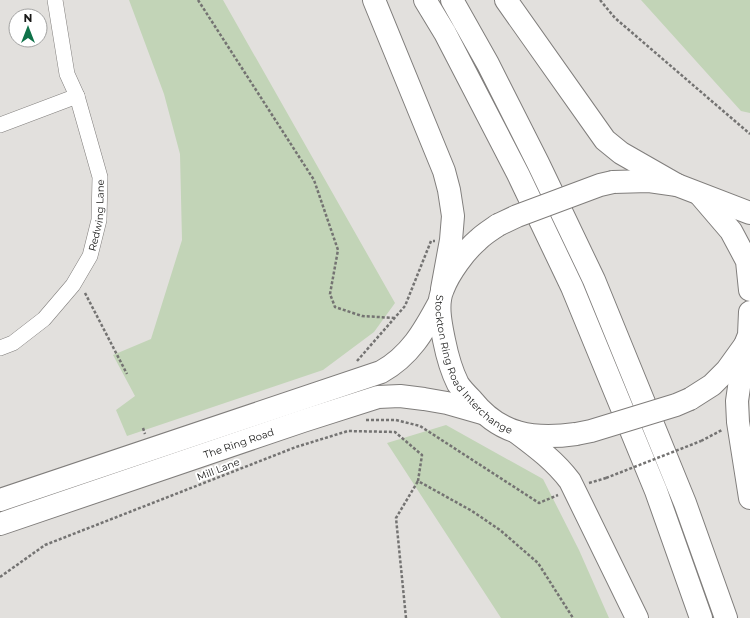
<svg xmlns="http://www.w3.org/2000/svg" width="750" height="618" font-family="Montserrat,sans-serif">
<rect width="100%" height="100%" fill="#e2e0dd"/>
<!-- green -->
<path fill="#c2d4b7" d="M129 0H223L395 303 374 332 323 370 127 436 116 410 135 396 113 355 151 339 182 240 180 154 164 94Z
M641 0H750V113L741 111Z
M446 425 543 479 579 550 609 618H501L387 443Z"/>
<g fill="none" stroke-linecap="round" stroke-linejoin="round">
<!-- street casing -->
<g stroke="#807e7c" stroke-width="16">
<g id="street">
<path d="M0 125 77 96"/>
<path id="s1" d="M0 348 13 343 44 319 73 285 90 256 99 220 100 177 77 96 67 74 55 0"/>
</g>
</g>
<!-- primary casing -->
<g stroke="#807e7c" stroke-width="24">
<g id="primary">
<path d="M613 182 649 181 677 185 750 213"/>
<path d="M701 196 731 231 747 261 750 290"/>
<path id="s2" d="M498 225C491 230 484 234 478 240 465 251 449 273 443 289 436 304 441 325 444 340 447 355 451 370 458 384 462 390 467 395 472 400 500 435 533 440 576 434"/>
<path d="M690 399 712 385 727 370 745 345 749 335 750 312"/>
<path d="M0 500 381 372C410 356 424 331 439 303"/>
<path id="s3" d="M0 524 303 421 378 397 400 396 424 399 447 403 482 413"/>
</g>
</g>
<!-- highway casing -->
<g stroke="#807e7c" stroke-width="24">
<path id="highway" d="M374 0 444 171 449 190 453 216 451 240 442 289
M425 0 445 33 518 174 572 287 656 491 701 618
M452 0 488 64 538 163 594 280 685 503 726 618
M506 0 605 140 621 153 677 185
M745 345 737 401 738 422 750 498
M516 432C536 447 555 461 570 481L637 618"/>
</g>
<!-- path -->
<path stroke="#747372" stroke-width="2.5" stroke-dasharray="3 2" stroke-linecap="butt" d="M198 0 314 180 338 250 330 294 335 307 362 316 394 318
M600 0 615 18 750 134
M85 293 127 374
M357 361 405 306 431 241H435
M366 420H396L420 426 539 503 558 495
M143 428 145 434
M701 441 722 430
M589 483 606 478
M0 577 45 545 296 447 348 431 395 432 422 455 418 481 472 511 500 530 538 563 573 618
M406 618 396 518 418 481"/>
<!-- street -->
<use href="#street" stroke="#fff" stroke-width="15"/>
<!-- primary -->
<use href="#primary" stroke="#fff" stroke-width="22"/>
<!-- highway -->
<use href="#highway" stroke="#fff" stroke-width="22"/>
<!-- primary-bridge casing -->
<g stroke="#807e7c" stroke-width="24" stroke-linecap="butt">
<path id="primary-bridge" d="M498 225 517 216 600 185 613 182
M576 434 591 431 676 405 690 399"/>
</g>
<!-- path-bridge -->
<path stroke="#747372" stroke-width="2.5" stroke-dasharray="3 2" stroke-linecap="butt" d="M606 478 701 441"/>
<!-- primary-bridge -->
<use href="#primary-bridge" stroke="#fff" stroke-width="22"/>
</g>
<g text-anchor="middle" stroke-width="4" stroke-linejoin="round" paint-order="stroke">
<!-- street labels -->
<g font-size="10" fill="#181817" stroke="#fff">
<text dy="4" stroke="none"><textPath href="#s1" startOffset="173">Redwing Lane</textPath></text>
<text dy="4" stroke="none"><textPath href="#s2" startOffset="174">Stockton Ring Road Interchange</textPath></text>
<text dy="4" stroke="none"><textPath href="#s3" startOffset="252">The Ring Road</textPath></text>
<text transform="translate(218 469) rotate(-21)" y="4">Mill Lane</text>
</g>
</g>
<!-- north arrow -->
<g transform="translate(28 28)"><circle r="19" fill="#ffffff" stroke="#a3a3a2"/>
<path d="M0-3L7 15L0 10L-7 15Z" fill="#0f7249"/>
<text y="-6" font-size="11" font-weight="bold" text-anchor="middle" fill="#181817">N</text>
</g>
</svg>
